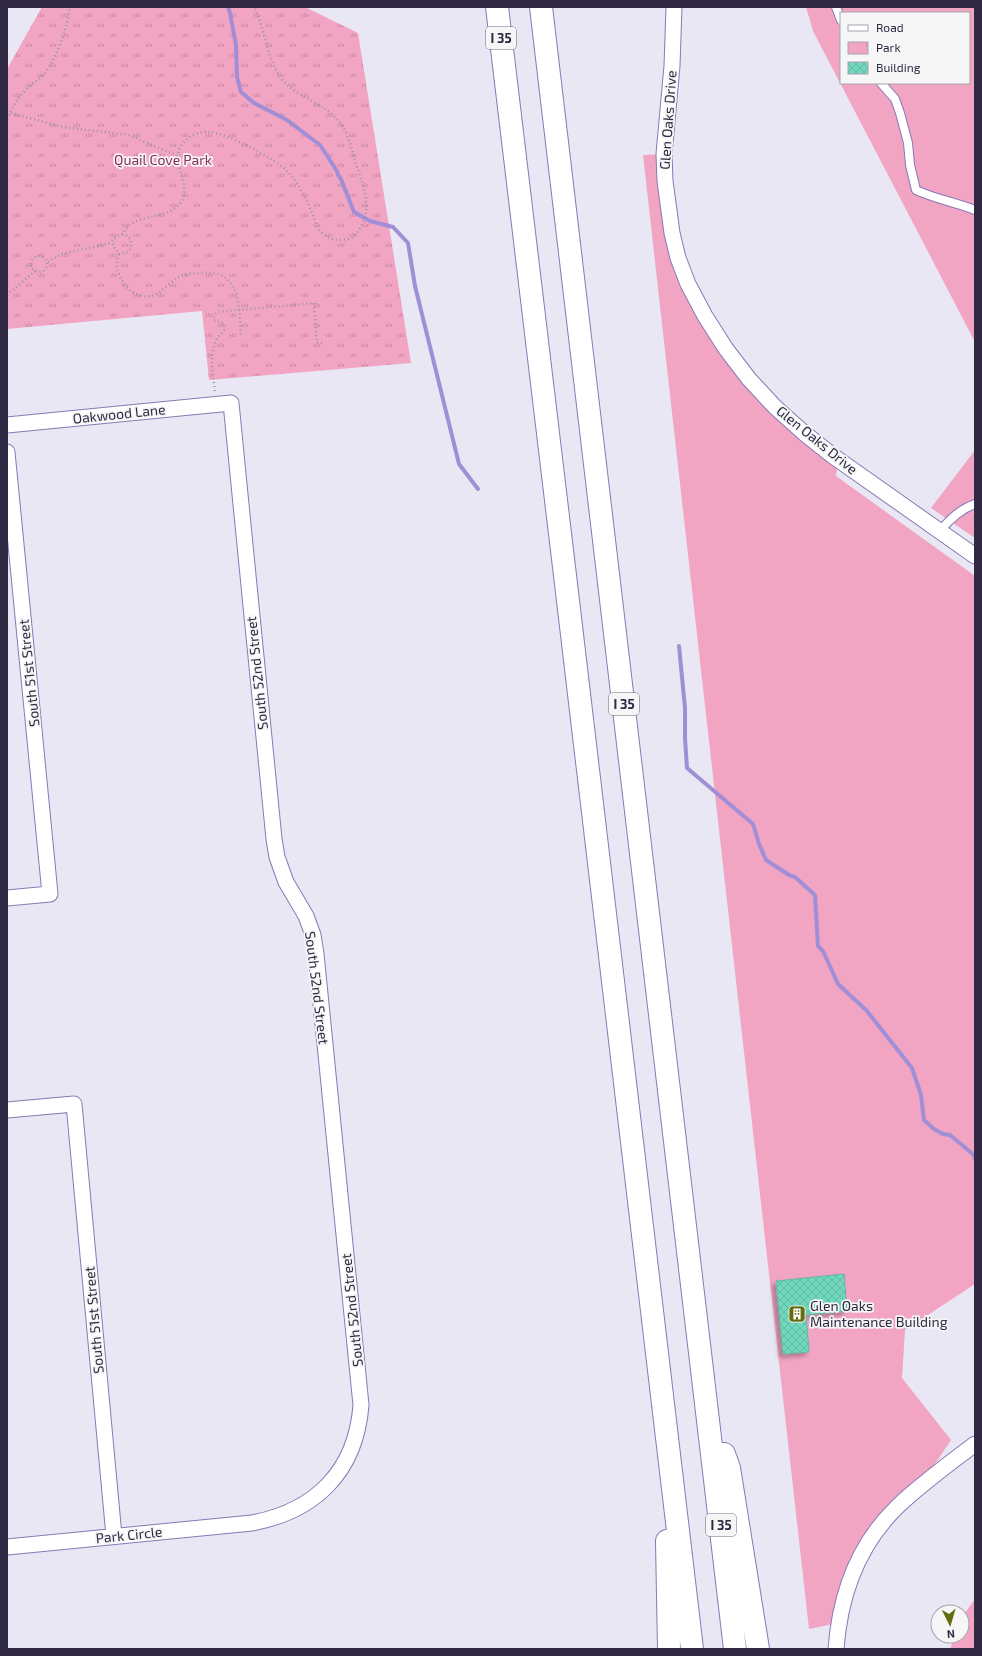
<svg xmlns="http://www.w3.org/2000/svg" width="982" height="1656" font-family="'Exo 2',sans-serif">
<defs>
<pattern id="park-tufts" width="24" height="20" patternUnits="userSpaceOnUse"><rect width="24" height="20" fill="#f2a4c3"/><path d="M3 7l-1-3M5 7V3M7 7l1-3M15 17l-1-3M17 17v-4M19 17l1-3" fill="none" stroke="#c486a0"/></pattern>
<pattern id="building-cross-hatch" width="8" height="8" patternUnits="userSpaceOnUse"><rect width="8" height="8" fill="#71d8bd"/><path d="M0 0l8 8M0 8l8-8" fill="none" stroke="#62b9a4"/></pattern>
<filter id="shadow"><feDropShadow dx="-3.5" dy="3.5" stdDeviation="2" flood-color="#0004"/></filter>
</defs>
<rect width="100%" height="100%" fill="#eae7f5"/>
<!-- green -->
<path fill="#f2a4c3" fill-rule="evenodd" d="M806 7H975V342L813 31ZM841 13H969V83H841Z
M664 154 672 233 726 349 838 459 836 476 975 576V1284L905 1330 902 1378 951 1440 921 1485 879 1527 838 1623 809 1629 643 155Z
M975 450V538L931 508Z
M975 1599V1649H950L955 1636H962V1617Z"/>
<!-- park -->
<path fill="url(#park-tufts)" d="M42 7H305L358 33 411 363 209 380 202 311 7 329V69Z"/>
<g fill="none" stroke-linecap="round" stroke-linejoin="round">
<!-- stream -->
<path stroke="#a08fd6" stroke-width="4" d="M228 7 230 13 236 45 237 77 241 92 254 103 287 120 308 136 320 145 337 171 338 175 341 179 354 212 370 221 393 227 408 243 415 286 459 464 478 489
M679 646 685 708V738L687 768 753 824 759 844 766 860 789 875 795 877 815 895 818 946 823 951 838 984 866 1010 912 1068 921 1095 924 1120 934 1129 943 1134 950 1135 974 1155 975 1159"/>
</g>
<!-- building -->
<path fill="url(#building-cross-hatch)" stroke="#61b8a1" filter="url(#shadow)" d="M844 1274 847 1311 806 1315 809 1352 783 1354 776 1281Z"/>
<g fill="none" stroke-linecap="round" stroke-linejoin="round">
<!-- lane casing -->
<g stroke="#8779b5" stroke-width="10">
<path id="lane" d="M836 7 841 20
M881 83 895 99 900 113 908 143 910 165 916 190C935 199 955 202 975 210
M940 531C949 520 960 509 975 504"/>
</g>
<!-- street casing -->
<g stroke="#8779b5" stroke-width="17">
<path id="street" d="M674 7 672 66 664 154 665 181 672 233 678 258 688 284 705 316 726 349 749 379 775 407 804 433 833 456 975 556
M7 425 231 403 274 839 277 857 286 882 306 916 313 935 316 954 361 1405C356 1471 316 1511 252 1523L7 1547
M7 452 50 894 7 898
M7 1110 74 1104 114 1536
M836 1649C840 1595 857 1546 897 1507 921 1484 949 1464 975 1444"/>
</g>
<!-- highway casing -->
<g stroke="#8779b5" stroke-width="24">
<path id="highway" d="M497 7 564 567 692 1649
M541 7 735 1649
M724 1454 729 1468 758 1649
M667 1541 669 1649"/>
</g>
<!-- path -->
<path stroke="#9994a8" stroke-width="2.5" stroke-dasharray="1 3" stroke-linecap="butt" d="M7 112 63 127 129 135 178 156
M7 119C12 106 20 95 30 86 34 82 39 80 42 76 57 60 67 28 70 7
M122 235C125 230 128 226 133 223 148 214 169 218 181 202 193 185 167 159 184 142 189 135 201 131 210 132 229 134 277 159 290 174 300 186 307 201 313 215 315 220 316 225 319 230 324 236 333 241 341 240 353 239 354 237 360 228 373 207 363 185 356 164 351 148 348 128 334 116 317 100 292 95 279 75 266 54 265 29 254 7
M119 254C115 264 117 273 123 282 127 289 132 293 139 295 159 302 167 280 184 275 189 273 196 274 202 273 242 269 239 309 241 337
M31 264a8 8 0 1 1 16 0a8 8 0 1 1-16 0Z
M48 262 62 254 107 244C112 242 116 236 120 235 131 232 134 246 128 252L119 254 113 246V241
M7 295 35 271
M215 391C213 375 209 356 216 341 218 336 223 333 225 328L224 324 214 320V315L218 312 314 303 317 343H325"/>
<!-- lane -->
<use href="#lane" stroke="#fff" stroke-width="8"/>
<!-- street -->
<use href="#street" stroke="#fff" stroke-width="15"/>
<!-- highway -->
<use href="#highway" stroke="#fff" stroke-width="22"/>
</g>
<!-- icons -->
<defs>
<g id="building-square" transform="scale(0.9)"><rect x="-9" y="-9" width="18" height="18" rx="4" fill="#646c10" stroke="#f6f6f6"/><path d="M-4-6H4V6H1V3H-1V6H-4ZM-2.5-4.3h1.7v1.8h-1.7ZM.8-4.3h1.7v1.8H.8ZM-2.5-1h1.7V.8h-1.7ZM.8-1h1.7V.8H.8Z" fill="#fff"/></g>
</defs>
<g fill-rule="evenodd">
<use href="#building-square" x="797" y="1314"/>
</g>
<g text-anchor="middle" stroke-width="3.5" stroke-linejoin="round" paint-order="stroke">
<!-- shield labels -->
<g fill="#f6f6f6" stroke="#6b6679" stroke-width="1">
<rect x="486" y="27" width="30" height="22" rx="3"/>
<rect x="609" y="693" width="30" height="22" rx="3"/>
<rect x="706" y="1514" width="30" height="22" rx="3"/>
</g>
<g font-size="13" font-weight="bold" fill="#2f2943">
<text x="501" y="43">I 35</text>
<text x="624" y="709">I 35</text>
<text x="721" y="1530">I 35</text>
</g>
<!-- street labels -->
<g font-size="14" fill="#2f2943" stroke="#f6f6f6">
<text transform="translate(668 120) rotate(-86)" y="5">Glen Oaks Drive</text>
<text transform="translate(119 414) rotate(-6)" y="5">Oakwood Lane</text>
<text transform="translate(817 440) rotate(39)" y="5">Glen Oaks Drive</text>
<text transform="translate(29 673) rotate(-96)" y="5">South 51st Street</text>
<text transform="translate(257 673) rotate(-96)" y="5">South 52nd Street</text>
<text transform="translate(317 988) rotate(83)" y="5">South 52nd Street</text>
<text transform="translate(352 1310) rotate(-96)" y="5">South 52nd Street</text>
<text transform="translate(94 1320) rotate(-95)" y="5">South 51st Street</text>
<text transform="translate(129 1535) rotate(-6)" y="5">Park Circle</text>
</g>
<!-- park labels -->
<g font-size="14" fill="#8a2d5a" stroke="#f6f6f6">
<text x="163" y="165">Quail Cove Park</text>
</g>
<!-- poi labels -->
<g font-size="14" fill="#2f2943" stroke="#f6f6f6" text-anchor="start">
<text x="810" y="1311">Glen Oaks<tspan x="810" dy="16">Maintenance Building</tspan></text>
</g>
</g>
<!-- border -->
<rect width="982" height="1656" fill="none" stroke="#2f2943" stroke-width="16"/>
<!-- legend -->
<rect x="840" y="12" width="130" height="72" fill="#f6f6f6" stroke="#a6a4ae"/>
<rect x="848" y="25" width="20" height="6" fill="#ffffff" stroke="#a6a4ae"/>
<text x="876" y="32" font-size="12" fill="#2f2943">Road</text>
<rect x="848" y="42" width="20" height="12" fill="url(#park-tufts)" stroke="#a6a4ae"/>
<text x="876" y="52" font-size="12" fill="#2f2943">Park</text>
<rect x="848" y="62" width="20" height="12" fill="url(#building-cross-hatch)" stroke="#a6a4ae"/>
<text x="876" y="72" font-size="12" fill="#2f2943">Building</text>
<!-- north arrow -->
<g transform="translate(950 1624) rotate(175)"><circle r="19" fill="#f6f6f6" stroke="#a6a4ae"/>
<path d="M0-3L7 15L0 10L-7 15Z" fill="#646c10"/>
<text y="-6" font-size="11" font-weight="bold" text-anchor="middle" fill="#2f2943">N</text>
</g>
</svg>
